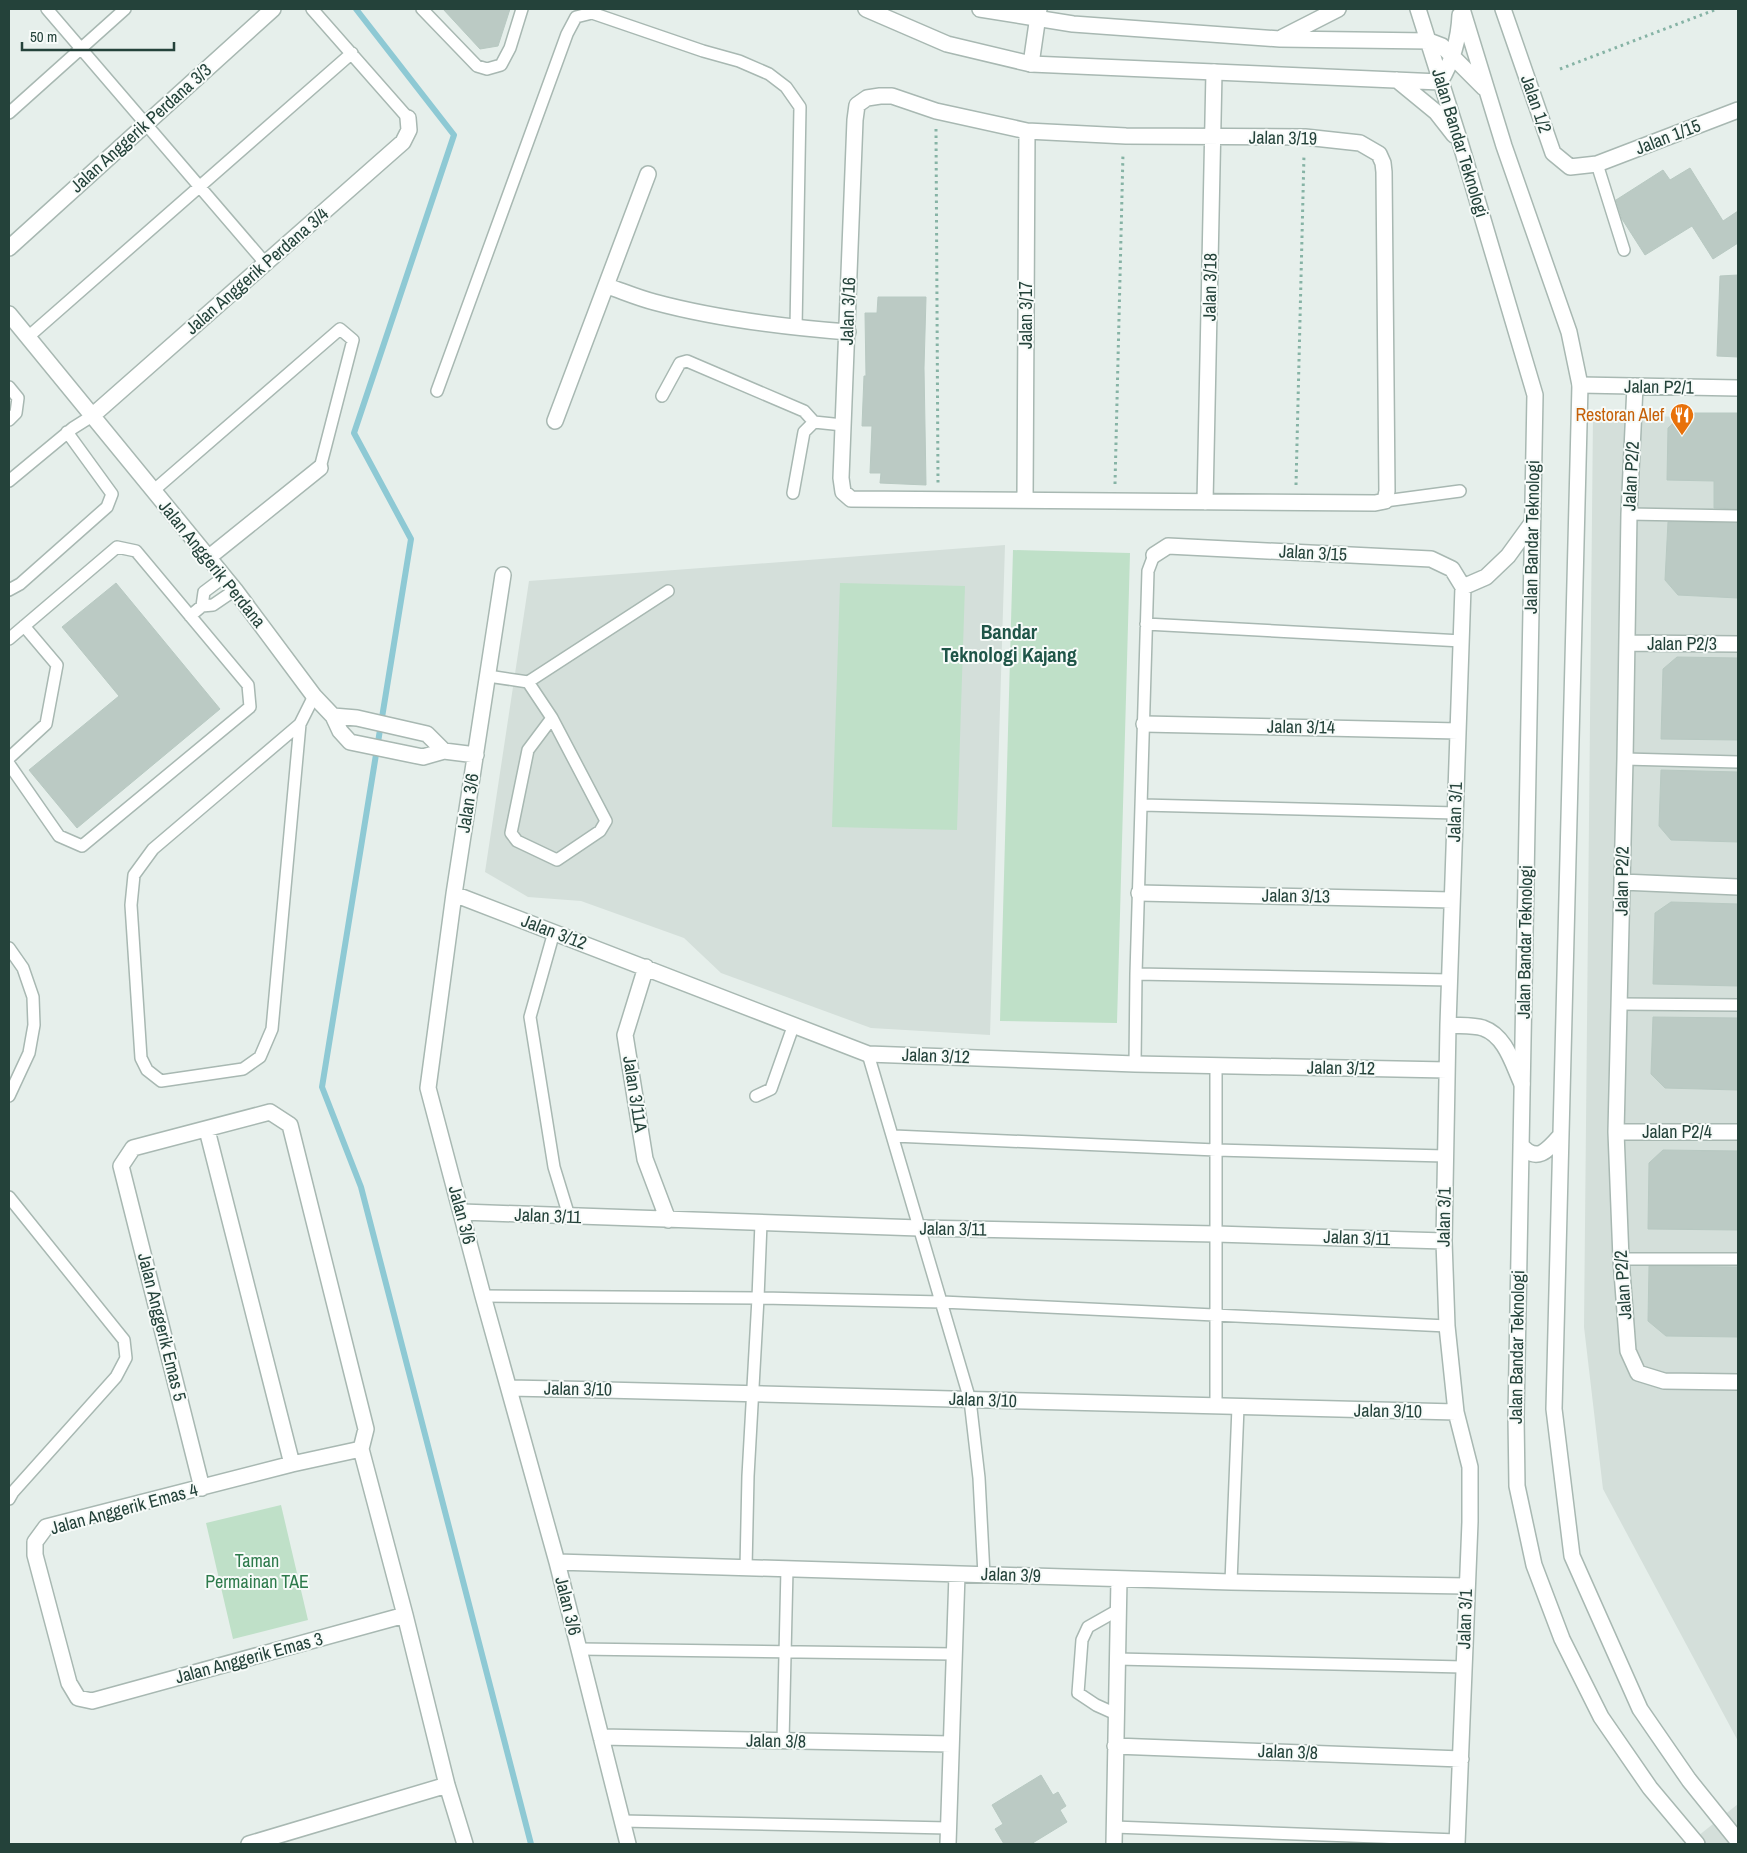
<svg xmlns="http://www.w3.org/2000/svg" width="1747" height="1853" font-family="'Archivo Narrow',sans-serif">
<rect width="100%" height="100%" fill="#e6efeb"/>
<!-- built -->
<path fill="#d4dfda" d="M1593 416 1738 417V1741L1603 1489 1584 1327Z
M1005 545 990 1035 871 1028 721 973 684 938 581 901 528 897 485 872 529 581Z
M1738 1804V1844H1688Z"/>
<!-- green -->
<path fill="#bfe0c8" d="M1013 550 1130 553 1117 1023 1000 1021Z
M840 583 965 586 957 830 832 827Z
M281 1505 308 1620 233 1639 206 1523Z"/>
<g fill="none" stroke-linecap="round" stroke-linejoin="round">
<!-- stream -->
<path stroke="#8ec9d4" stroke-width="6" d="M356 9 454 135 354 433 411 539 322 1087 361 1187 531 1844"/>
</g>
<!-- building -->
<path fill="#bbcac4" stroke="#b8c9c2" d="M443 9H510L498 46 480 49Z
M1690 168 1723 221 1738 211V243L1713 259 1692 226 1645 255 1622 219 1616 200 1663 170 1670 180Z
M1738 275V357L1717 356 1720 276Z
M878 297H926L924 368 926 485 880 483 881 473H870L872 426H862L864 376H866L865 313H877Z
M1684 413H1738V509L1714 508V481L1667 480 1668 428Z
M1668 522 1738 523V598L1678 595 1665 580Z
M116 583 220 709 77 828 29 770 119 696 62 627Z
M1677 657 1738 658V740L1661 739 1663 669Z
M1661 770 1738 772V842L1671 840 1659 826Z
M1671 902 1738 904V986L1653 984 1655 913Z
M1653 1017 1738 1018V1090L1665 1088 1651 1074Z
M1663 1150 1738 1151V1230L1648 1229 1649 1163Z
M1649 1266 1738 1267V1337L1666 1336 1648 1321Z
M1041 1775 1053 1795 1058 1792 1066 1806 1060 1810 1067 1822 1031 1844H1004L995 1829 1003 1824 992 1805Z"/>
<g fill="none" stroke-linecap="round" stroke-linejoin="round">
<!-- service casing -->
<g stroke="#a8b8b2" stroke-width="14">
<path id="service" d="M47 9 266 264
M312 9 408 118
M422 9 477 66 487 69 501 65 510 48 522 9
M9 113 125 9
M1597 164 1624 250
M28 337 352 53
M9 387 18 398 16 413 9 420
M437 391 567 34 576 17 592 13 703 51 739 61 769 74 786 87 800 107 796 328
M662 396 680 363 687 361 804 411 814 422
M9 481 73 428 92 416
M153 491 340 329 353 340 320 468
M793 493 804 432 814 422 843 425
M1385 501 1460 491
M1629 514 1738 516
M9 590 20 584 107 507 112 494 67 432
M202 606 204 592 224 577
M190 616 202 606 213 605 235 590
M1146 624 1462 641
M9 639 117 547 136 551 248 685 250 707 82 846 59 836 9 764
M488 676 528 682 552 718 528 750 511 833 517 841 557 860 600 831 606 821 552 718
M528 682 668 591
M300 724 272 1029 260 1057 243 1069 161 1081 147 1070 141 1058 131 905 134 875 153 849 300 724 314 696
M9 758 46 724 57 665 24 626
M1625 759 1738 762
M1142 805 1456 813
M554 932 530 1017 554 1167 569 1216
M9 948 23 968 33 997 34 1025 29 1053 9 1096
M1136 974 1450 980
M1619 1004 1738 1005
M868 1054 970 1400 979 1478 984 1575
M1135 1064 1136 974 1148 571 1154 555
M756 1096 771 1089 794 1024
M894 1136 1216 1150 1445 1156
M9 1197 124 1340 126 1358 116 1377 13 1492 9 1499
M1621 1259H1738
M483 1296 758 1298 942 1302 1447 1326
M1216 1406V1065
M746 1568 748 1476 758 1298 761 1223
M1231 1582 1238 1407
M579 1649 954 1654
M1117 1659 1463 1667
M1116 1714 1096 1705 1078 1693 1082 1640 1088 1627 1118 1610
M783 1741 787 1569
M622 1821 948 1828
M1114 1827 1457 1840"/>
</g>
<!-- minor casing -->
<g stroke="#a8b8b2" stroke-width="18">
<path id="minor" d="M1503 9 1553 153 1570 167 1597 164 1738 110
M1031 64 1039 9
M880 96H892L936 111 1027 131 1126 136 1305 137 1360 143 1379 154 1383 163 1384 172 1387 491 1385 501 1375 503 851 499 843 492 841 478 855 120 857 105 867 98Z
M9 248 273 9
M607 286C622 291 638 298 654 302 717 319 783 327 848 332
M9 314 235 590 314 696 333 716 340 731 350 742 423 757 444 751 476 755
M1580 385 1738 388
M1635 386 1629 514 1625 759 1616 1132 1621 1259 1628 1351 1638 1373 1664 1381 1738 1382
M92 416 403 142 409 130 408 118
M555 421 648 174
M1025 500 1027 131
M1205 502 1214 72
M1154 555 1168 546 1431 559 1452 569 1463 587
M208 558 320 468
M503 575 454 894 428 1088 483 1296 557 1562 628 1844
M1463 587 1486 577 1508 556 1532 523
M1627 643 1738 644
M333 716 357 718 427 734 444 751
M1144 724 1458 731
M1622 882 1738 887
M1139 893 1452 900
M454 894 868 1054 1135 1064 1447 1070
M646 967 625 1035 645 1159 668 1220
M1448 1025C1459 1026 1473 1025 1483 1028 1506 1036 1513 1065 1522 1084
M207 1130 292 1464
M1616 1132H1738
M462 1212 919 1228 1216 1234 1444 1241
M509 1388C825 1394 1141 1405 1456 1412
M361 1449 292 1464 46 1527 35 1542V1555L69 1683 78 1698 92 1701 405 1615
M202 1488 121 1166 133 1148 270 1112 290 1125 366 1429 361 1449 405 1615 447 1785 465 1844
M557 1562 1231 1582 1466 1586
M601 1737 951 1744
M1115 1746 1461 1759
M249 1844 447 1785
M948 1844 957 1574
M1114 1844 1119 1579
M1457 1844 1470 1522V1467L1456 1412 1447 1326 1444 1241 1448 1025 1463 587"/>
</g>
<!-- tertiary casing -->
<g stroke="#a8b8b2" stroke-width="18">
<path id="tertiary" d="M866 9 947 44 1031 64 1440 82
M980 9 1073 24 1280 39 1429 41 1442 46 1484 88
M1418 9 1460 142 1535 395 1516 1417 1517 1486 1534 1565 1562 1639 1601 1717 1650 1788 1697 1844
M1462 9 1504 146 1569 332 1580 385 1554 1409 1572 1556 1640 1709 1689 1780 1738 1841
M1283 37 1338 9
M1397 80 1436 112 1454 135
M1440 82C1452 62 1459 38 1460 15
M1521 1145C1537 1164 1548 1150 1561 1135"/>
</g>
<!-- path -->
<path stroke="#86b3a5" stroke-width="3" stroke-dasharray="2.5 4" stroke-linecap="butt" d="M1560 69 1717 9
M936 129 938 483
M1115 484 1123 153
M1296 485 1304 154"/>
<!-- service -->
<use href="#service" stroke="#fff" stroke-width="11"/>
<!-- minor -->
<use href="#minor" stroke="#fff" stroke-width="15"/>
<!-- tertiary -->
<use href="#tertiary" stroke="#fff" stroke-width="15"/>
</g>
<!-- icons -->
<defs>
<g id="restaurant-pin" transform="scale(1.25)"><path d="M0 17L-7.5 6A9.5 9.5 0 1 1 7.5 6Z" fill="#e8710a" stroke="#f7fbf9"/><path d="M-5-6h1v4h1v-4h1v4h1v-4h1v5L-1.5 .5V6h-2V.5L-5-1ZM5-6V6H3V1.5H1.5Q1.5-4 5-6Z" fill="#fff"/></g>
</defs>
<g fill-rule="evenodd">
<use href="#restaurant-pin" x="1682" y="415"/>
</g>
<g text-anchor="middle" stroke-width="4" stroke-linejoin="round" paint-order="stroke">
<!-- street labels -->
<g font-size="18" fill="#24423a" stroke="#f7fbf9">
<text transform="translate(1536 104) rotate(71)" y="6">Jalan 1/2</text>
<text transform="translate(141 128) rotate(-42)" y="6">Jalan Anggerik Perdana 3/3</text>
<text transform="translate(1668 137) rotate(-21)" y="6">Jalan 1/15</text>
<text transform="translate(1283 138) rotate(1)" y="6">Jalan 3/19</text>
<text transform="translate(1460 143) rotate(73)" y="6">Jalan Bandar Teknologi</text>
<text transform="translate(257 271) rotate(-41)" y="6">Jalan Anggerik Perdana 3/4</text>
<text transform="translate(1210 287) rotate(-89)" y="6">Jalan 3/18</text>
<text transform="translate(848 311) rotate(-88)" y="6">Jalan 3/16</text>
<text transform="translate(1026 315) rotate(-90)" y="6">Jalan 3/17</text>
<text transform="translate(1659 387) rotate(1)" y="6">Jalan P2/1</text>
<text transform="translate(1631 476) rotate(-87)" y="6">Jalan P2/2</text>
<text transform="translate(1532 537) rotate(-89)" y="6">Jalan Bandar Teknologi</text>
<text transform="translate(1313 553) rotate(3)" y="6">Jalan 3/15</text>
<text transform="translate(212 564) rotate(51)" y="6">Jalan Anggerik Perdana</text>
<text x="1682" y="650">Jalan P2/3</text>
<text transform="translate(1301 727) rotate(1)" y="6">Jalan 3/14</text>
<text transform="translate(468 803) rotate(-81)" y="6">Jalan 3/6</text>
<text transform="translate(1455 812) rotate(-88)" y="6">Jalan 3/1</text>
<text transform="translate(1622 881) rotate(-89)" y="6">Jalan P2/2</text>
<text transform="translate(1296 896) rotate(1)" y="6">Jalan 3/13</text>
<text transform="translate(554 932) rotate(21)" y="6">Jalan 3/12</text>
<text transform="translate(1525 942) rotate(-89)" y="6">Jalan Bandar Teknologi</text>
<text transform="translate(936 1056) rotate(2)" y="6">Jalan 3/12</text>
<text transform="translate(1341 1068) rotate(1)" y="6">Jalan 3/12</text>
<text transform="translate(635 1094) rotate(81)" y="6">Jalan 3/11A</text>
<text x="1677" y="1138">Jalan P2/4</text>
<text transform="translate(462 1215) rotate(75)" y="6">Jalan 3/6</text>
<text transform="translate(548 1216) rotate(2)" y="6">Jalan 3/11</text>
<text transform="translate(1444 1217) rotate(-89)" y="6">Jalan 3/1</text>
<text transform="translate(953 1229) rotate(1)" y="6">Jalan 3/11</text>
<text transform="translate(1357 1238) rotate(2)" y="6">Jalan 3/11</text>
<text transform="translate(1623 1285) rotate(-94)" y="6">Jalan P2/2</text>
<text transform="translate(162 1327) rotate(76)" y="6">Jalan Anggerik Emas 5</text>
<text transform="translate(1517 1347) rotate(-89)" y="6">Jalan Bandar Teknologi</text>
<text transform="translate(578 1389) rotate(1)" y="6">Jalan 3/10</text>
<text transform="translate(983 1400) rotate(2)" y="6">Jalan 3/10</text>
<text transform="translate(1388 1411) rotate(1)" y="6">Jalan 3/10</text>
<text transform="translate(124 1509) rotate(-15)" y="6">Jalan Anggerik Emas 4</text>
<text transform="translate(1011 1575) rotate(2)" y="6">Jalan 3/9</text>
<text transform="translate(568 1606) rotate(76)" y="6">Jalan 3/6</text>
<text transform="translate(1465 1619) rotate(-88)" y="6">Jalan 3/1</text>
<text transform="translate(249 1658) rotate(-15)" y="6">Jalan Anggerik Emas 3</text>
<text transform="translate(776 1741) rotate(1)" y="6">Jalan 3/8</text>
<text transform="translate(1288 1752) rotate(2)" y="6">Jalan 3/8</text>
</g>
<!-- food labels -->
<g font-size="18" fill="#c56008" stroke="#f7fbf9" text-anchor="end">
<text x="1664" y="421">Restoran Alef</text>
</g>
<!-- park labels -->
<g font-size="18" fill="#2d7a4b" stroke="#f7fbf9">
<text x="257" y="1567">Taman<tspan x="257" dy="21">Permainan TAE</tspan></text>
</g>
<!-- quarter labels -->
<g font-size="20" font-weight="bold" fill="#1f5548" stroke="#f7fbf9">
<text x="1009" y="639">Bandar<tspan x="1009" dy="23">Teknologi Kajang</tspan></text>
</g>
</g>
<!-- border -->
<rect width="1747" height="1853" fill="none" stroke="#24423a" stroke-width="20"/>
<!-- scale -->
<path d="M22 42v8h152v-8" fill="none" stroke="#24423a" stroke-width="2.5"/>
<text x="30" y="42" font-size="15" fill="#24423a" stroke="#f7fbf9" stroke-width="4" paint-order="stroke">50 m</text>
</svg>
